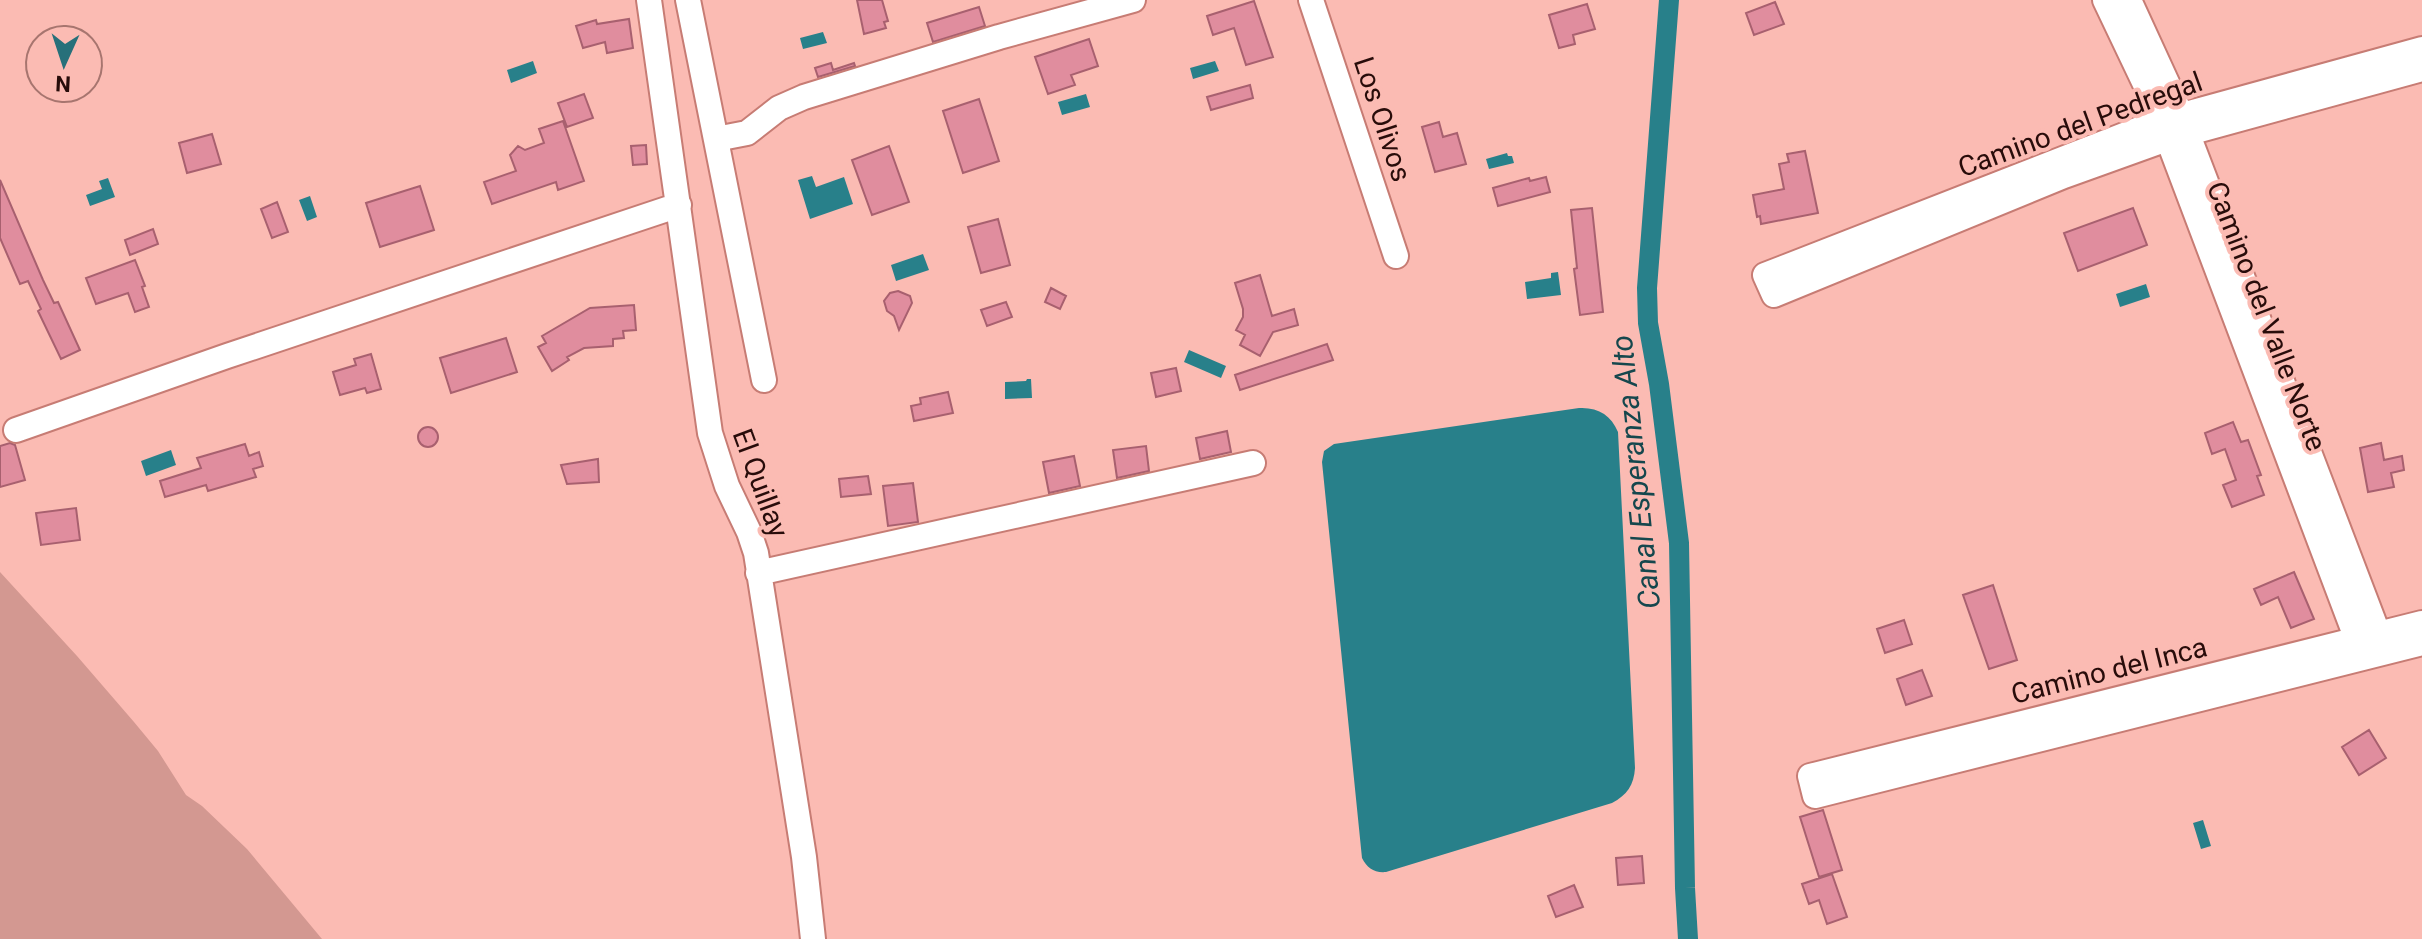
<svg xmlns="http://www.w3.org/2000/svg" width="2422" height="939" font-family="Roboto,sans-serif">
<rect width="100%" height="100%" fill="#fbbbb3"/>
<!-- green -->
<path fill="#d39891" d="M0 572 77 656 134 722 158 751 186 795 202 806 247 849 322 939H0Z"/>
<!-- water -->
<path fill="#28808a" d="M823 32 827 43 803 49 800 38Z
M533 61 537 73 511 83 507 70Z
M1215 61 1219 71 1193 79 1190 68Z
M1086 94 1090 107 1062 115 1058 102Z
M1507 153 1508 156H1512L1514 163 1489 169 1486 159Z
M812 176 816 187 844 177 853 204 810 219 798 180Z
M108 178 115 197 90 206 86 195 102 189 99 181Z
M310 196 317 217 307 221 299 200Z
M923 254 929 270 896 281 891 265Z
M1558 272 1561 295 1527 299 1525 282 1551 278V273Z
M2146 284 2150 297 2120 307 2116 294Z
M1189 350 1226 366 1221 378 1184 362Z
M1027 379H1031L1032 398 1005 399V382L1026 381Z
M1579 408C1598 407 1611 415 1618 432L1635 768C1634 785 1627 795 1612 803L1386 872C1374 873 1367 868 1362 858L1322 462 1324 451 1334 444Z
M171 450 176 465 146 476 141 461Z
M2203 820 2211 846 2201 849 2193 823Z"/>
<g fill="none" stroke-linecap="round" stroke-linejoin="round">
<!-- canal -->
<path stroke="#28808a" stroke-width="20" d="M1669 0 1647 288 1648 323 1659 384 1679 543 1685 888 1688 939"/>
</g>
<!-- building -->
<path fill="#e08d9e" stroke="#a8606f" stroke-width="2" d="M857 0H882L888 21 884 22 886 28 864 34Z
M1254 1 1273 57 1246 65 1234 28 1213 35 1207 16Z
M1775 2 1784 24 1754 35 1746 13Z
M1587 4 1595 29 1573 35 1575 44 1559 48 1549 15Z
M979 7 985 26 933 42 927 23Z
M629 19 633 48 607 53 605 42 583 48 576 26 596 20 597 24Z
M1089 39 1098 66 1071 75 1075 85 1048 94 1035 57Z
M831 63 833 70 854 63 855 66 818 77 815 68Z
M1250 85 1253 98 1211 110 1207 97Z
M584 94 593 118 567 127 558 103Z
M979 99 999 161 963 173 943 111Z
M563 121 584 181 558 190 556 182 492 204 484 182 516 171 510 155 518 146 525 150 544 143 539 129Z
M1439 122 1443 137 1457 133 1466 164 1435 172 1422 127Z
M212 134 221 164 187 173 179 143Z
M646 145 647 164 633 165 631 146Z
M889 146 909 202 872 215 852 160Z
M1805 151 1818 213 1761 224 1760 216 1757 217 1753 195 1784 189 1779 164 1789 162 1787 154Z
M1546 177 1550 192 1498 206 1493 188 1529 178 1530 181Z
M0 180 43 280 54 303 58 302 80 350 61 359 38 311 41 309 28 281 20 284 0 238Z
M420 186 434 230 380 247 366 203Z
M277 202 288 232 272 238 261 209Z
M1592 208 1603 312 1580 315 1574 269 1577 268 1571 210Z
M2133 208 2147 245 2078 271 2064 233Z
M998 219 1010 265 981 273 968 227Z
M153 229 158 244 130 255 125 240Z
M135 260 145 286 142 287 149 307 135 312 128 293 96 304 86 278Z
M1260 275 1272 316 1294 309 1298 325 1273 332 1260 356 1240 345 1245 335 1236 330 1243 317V309L1235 283Z
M1051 288 1066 296 1060 309 1045 302Z
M898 291 910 296 912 303 899 330 894 316 887 311 884 301 890 293Z
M1006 302 1012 317 987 326 981 310Z
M634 305 636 330 623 331 624 338 613 339V346L584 348 567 357 569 360 552 371 538 347 546 343 542 336 590 308Z
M506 338 517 372 451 393 440 358Z
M1327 344 1333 360 1240 390 1235 375Z
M371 354 381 389 367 393 365 388 340 395 333 372 356 365 354 359Z
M1176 368 1181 391 1156 397 1151 373Z
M948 392 953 413 914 421 911 406 921 404 920 398Z
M2233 422 2241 442 2248 440 2261 475 2257 476 2264 495 2232 507 2223 485 2236 480 2225 449 2212 454 2205 433Z
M418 437a10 10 0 1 1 20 0a10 10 0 1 1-20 0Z
M1227 431 1231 452 1200 459 1196 438Z
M10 443 15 445 25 480 0 487V446Z
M2381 443 2384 460 2402 456 2404 470 2391 473 2394 487 2368 492 2360 448Z
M245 444 249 456 259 452 263 466 253 469 256 477 208 491 206 485 165 497 160 481 201 468 197 458Z
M1146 446 1149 471 1117 478 1113 450Z
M1074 456 1080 486 1049 493 1043 462Z
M598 459 599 482 567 484 561 465Z
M868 476 871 494 841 497 839 479Z
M913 483 918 522 888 526 883 486Z
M76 508 80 540 41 545 36 513Z
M2294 572 2314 619 2291 628 2278 597 2261 605 2254 589Z
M1993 585 2017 660 1989 669 1963 595Z
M1904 620 1912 644 1885 653 1877 629Z
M1922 670 1932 696 1906 705 1897 679Z
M2369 730 2386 758 2359 775 2342 747Z
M1823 810 1842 870 1819 877 1800 817Z
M1642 856 1644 883 1618 885 1616 858Z
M1832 874 1847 917 1827 924 1819 900 1809 904 1802 884Z
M1574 885 1583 907 1556 917 1548 896Z"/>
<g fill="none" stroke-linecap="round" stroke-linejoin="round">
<!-- minor casing -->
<g stroke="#c77c74" stroke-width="28">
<path id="minor" d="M649 0 710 433 727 486 749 532 756 553 804 857 813 939
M688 0 764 380
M1311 0 1396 256
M2105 0 2155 105 2362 653
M2129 0 2174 98 2383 646
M2422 49 2160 121 1765 275 1774 295 2064 176 2167 139 2422 69
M716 139 747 133 779 108 804 97 999 37 1133 0
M16 430 227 356 679 205
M758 573 1253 463
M2422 623 1810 776 1815 796 2422 643"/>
</g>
<!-- minor -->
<use href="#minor" stroke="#fff" stroke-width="24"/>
</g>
<g text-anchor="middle" stroke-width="8" stroke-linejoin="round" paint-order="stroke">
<!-- street labels -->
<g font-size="28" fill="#280c0a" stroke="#fbbbb3">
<text transform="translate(1383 119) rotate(72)" y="10">Los Olivos</text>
<text transform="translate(2080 124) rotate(-20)" y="10">Camino del Pedregal</text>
<text transform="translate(2267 316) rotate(69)" y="10">Camino del Valle Norte</text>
<text transform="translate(761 483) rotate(70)" y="10">El Quillay</text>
<text transform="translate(2109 670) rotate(-14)" y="10">Camino del Inca</text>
</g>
<!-- water labels -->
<g font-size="30" font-style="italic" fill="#15474d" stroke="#fbbbb3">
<text transform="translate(1636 472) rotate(-96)" y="10">Canal Esperanza Alto</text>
</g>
</g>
<!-- north arrow -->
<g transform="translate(64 64) rotate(183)"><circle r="38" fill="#fbbbb3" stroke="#a7756f" stroke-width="2"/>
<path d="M0-6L14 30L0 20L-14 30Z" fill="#27707a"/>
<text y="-12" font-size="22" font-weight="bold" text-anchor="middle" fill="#280c0a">N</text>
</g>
</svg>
